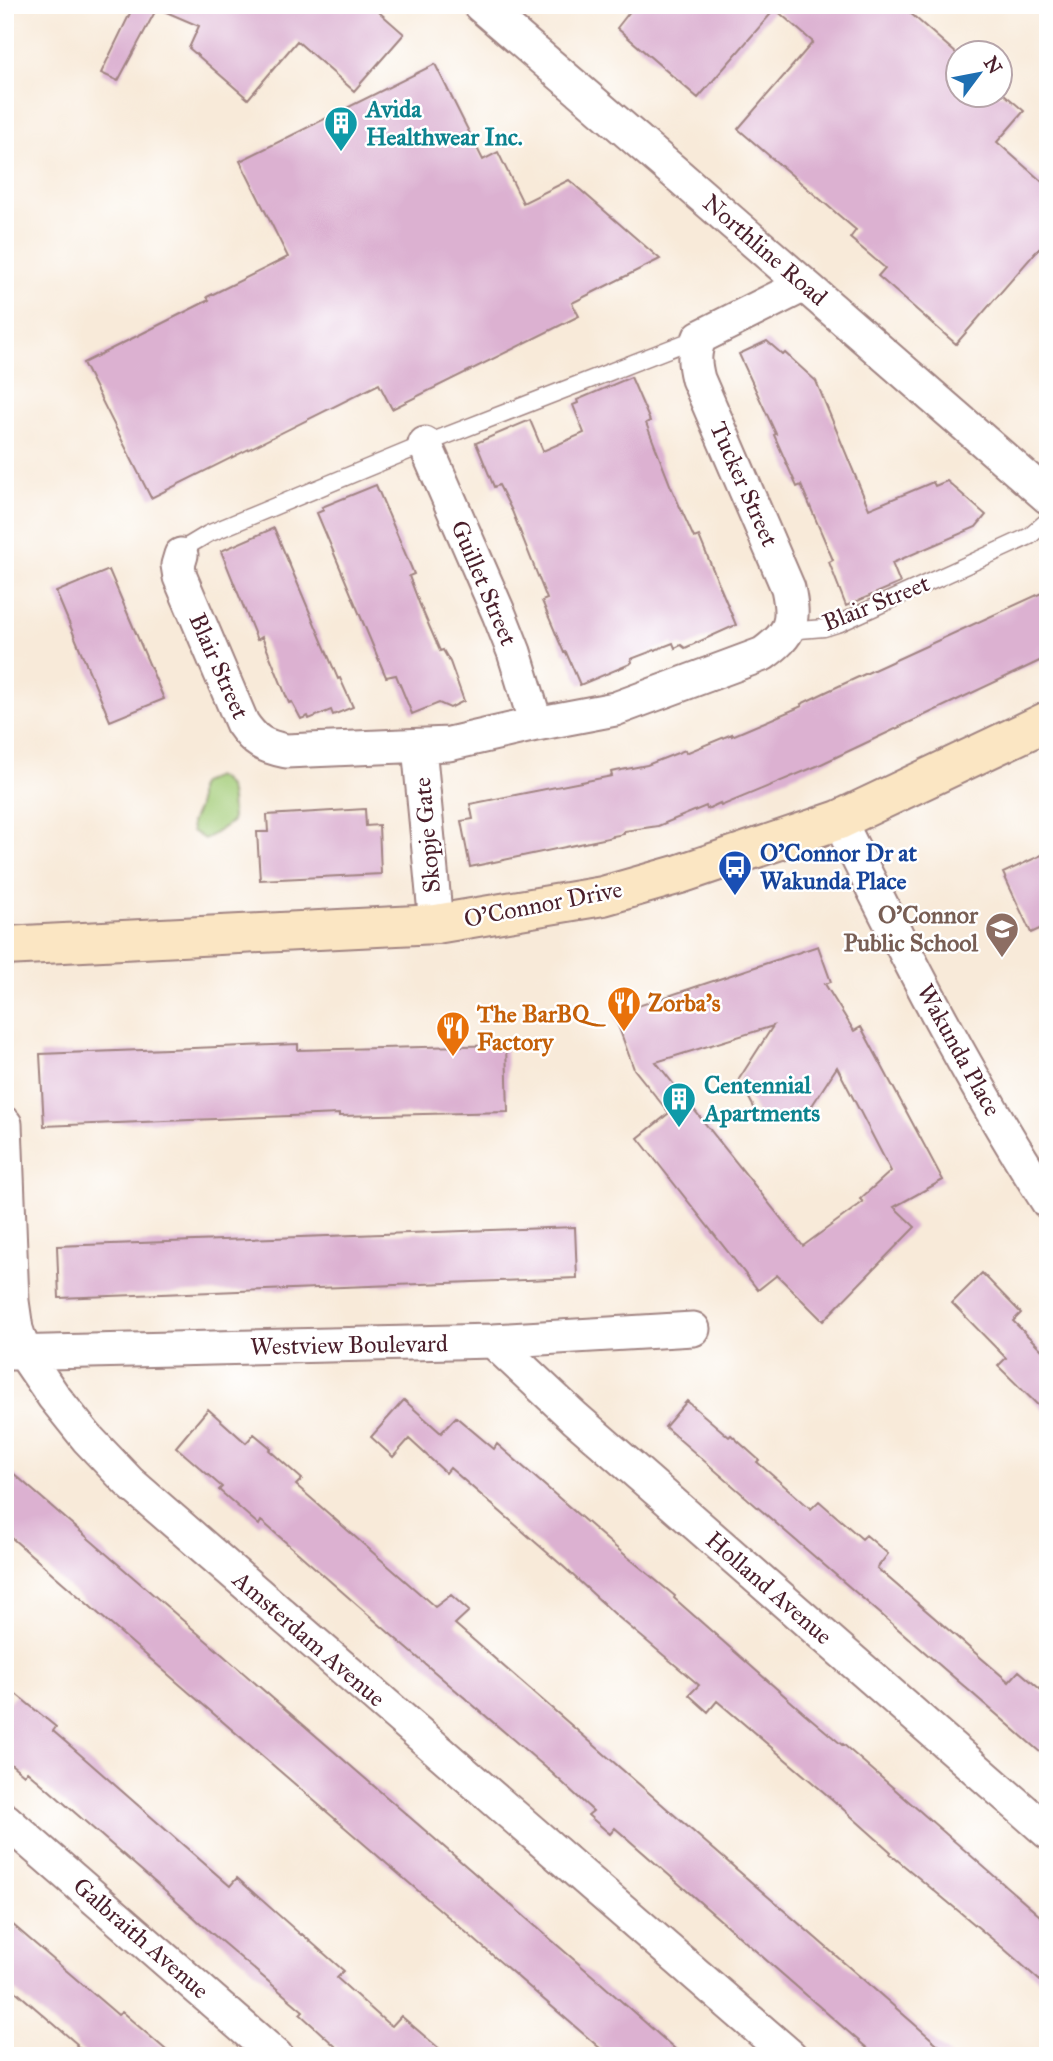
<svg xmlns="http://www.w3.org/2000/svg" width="1053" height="2061" font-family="'IM FELL Great Primer',serif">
<rect width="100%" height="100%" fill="#fff"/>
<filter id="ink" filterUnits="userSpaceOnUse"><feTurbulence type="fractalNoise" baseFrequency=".0143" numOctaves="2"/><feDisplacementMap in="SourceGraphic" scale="14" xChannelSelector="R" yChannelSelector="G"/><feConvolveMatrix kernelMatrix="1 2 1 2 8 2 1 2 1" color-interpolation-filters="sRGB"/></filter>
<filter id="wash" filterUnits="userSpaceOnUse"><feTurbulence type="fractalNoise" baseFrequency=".00686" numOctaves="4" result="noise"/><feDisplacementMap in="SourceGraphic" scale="28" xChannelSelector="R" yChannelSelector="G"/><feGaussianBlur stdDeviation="1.57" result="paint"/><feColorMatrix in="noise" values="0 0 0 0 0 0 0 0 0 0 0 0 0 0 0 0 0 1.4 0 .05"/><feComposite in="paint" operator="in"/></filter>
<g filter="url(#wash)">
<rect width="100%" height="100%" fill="#f8ead9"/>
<!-- green -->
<path fill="#a3cc77" stroke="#767651" stroke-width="2" d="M216 777C234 783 231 805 232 821 229 824 208 838 204 839L192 831 191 823 198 807V789L201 783Z"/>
<g id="blocks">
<!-- building -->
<path fill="#dcb1d1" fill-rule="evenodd" d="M134 5H371L404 34 354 91 297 41 248 99 189 48 199 26 157 8 118 81 101 73Z
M635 5H901L958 55V94H1004L1024 111 997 142 1048 187V238L956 344 878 276 885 268 850 238 856 230 738 129 813 42 775 9 698 98 617 28Z
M435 64 483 160 498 152 523 203 569 180 660 259 572 303 579 316 392 409 379 384 151 498 83 363 209 300 207 297 288 257 240 161Z
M767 341 783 355 785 353 816 381 869 509 933 482 935 486 947 481 986 515 976 527 892 563 900 583 846 606 829 562 833 560 801 485 797 487 774 435 776 434 739 354Z
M631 377 650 421 646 423 671 487 694 538 699 536 736 625 685 648 681 645 675 648 673 643 631 659 632 662 630 664 580 685 566 652 564 653 542 601 547 599 512 511 499 485 494 487 476 443 530 420 543 451 584 433 573 405 578 403 577 400Z
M376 485 414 574 409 576 420 605 440 651 443 650 450 662 464 701 450 708 439 703 412 714 396 675 386 677 317 513 324 510 322 507Z
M274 528 338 679 340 678 353 707 333 715 331 710 309 719 308 716 301 719 292 702 289 703 262 637 257 640 221 551Z
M109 570 164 699 110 721 56 592Z
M1048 590V657L817 766 721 806 720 803 707 809 706 806 658 826 624 831V834L613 836V837L470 867 461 821 473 819 470 804 612 776 611 772 647 765 685 750 686 753 732 734V736L802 706 801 704 828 691Z
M365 809 366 826 379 825 381 874 260 880 257 832H268L267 815Z
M1048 852V925L1031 933 1003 873Z
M818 946 831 982 825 984 854 1031 861 1027 943 1180 894 1207 915 1227 823 1321 777 1275 758 1290 638 1138 669 1113 634 1069 614 1014ZM773 1026 739 1079 758 1115 802 1121 837 1067 891 1171 860 1199 863 1202 803 1246 656 1062Z
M298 1044V1050L506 1045 508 1112 339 1116V1114L44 1126 40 1054Z
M575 1227 577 1278 59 1298 57 1246Z
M982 1273 1021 1313 1013 1321 1048 1356V1415L998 1366 1006 1358 952 1303Z
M404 1400 441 1433 456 1417 494 1449 497 1444 613 1545 675 1596 674 1598 803 1712 842 1745 843 1744 1048 1923V1988L1003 1948 890 1854 891 1852 833 1800 717 1701 708 1712 689 1695 699 1685 617 1616 565 1568 450 1468 446 1473 409 1439 393 1457 371 1437Z
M687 1401 729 1437 731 1435 759 1460 757 1462 811 1509 819 1501 862 1539 866 1535 888 1554 877 1568 1009 1682 1019 1671 1048 1696V1759L665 1427Z
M208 1409 246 1443 254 1434 271 1448 269 1450 302 1479 296 1485 435 1607 451 1595 469 1611 455 1624 951 2056H876L615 1828 610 1834 588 1815 593 1811 551 1772 388 1632 265 1524 261 1521 259 1525 219 1490 222 1487 176 1447Z
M5 1466 594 1977 683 2056H609L178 1683 5 1532Z
M16 1694 56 1727 53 1731 75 1750 230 1886 237 1878 301 1935 302 1934 344 1971 337 1978 386 2022 392 2026 401 2016 448 2056H346L300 2014 303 2011 208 1930 157 1884 27 1771 24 1775 5 1759V1707Z
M5 1918 118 2015 122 2012 173 2056H88L76 2045 77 2044 5 1982Z"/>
</g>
</g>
<g filter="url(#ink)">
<use href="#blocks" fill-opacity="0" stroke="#a18482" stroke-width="2"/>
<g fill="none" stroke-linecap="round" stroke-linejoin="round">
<!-- lane casing -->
<g stroke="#a18482" stroke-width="19">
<path id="lane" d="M181 555 188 546 208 534 425 444 697 338
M787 631 824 628 840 623 1030 536 1048 520"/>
</g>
<!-- street casing -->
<g stroke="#a18482" stroke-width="37">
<path id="street" d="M480 5 679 176 1048 497
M425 444 499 614 514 652 536 724
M181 555 178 565 180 577 242 723C255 742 263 746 286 751L449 744 536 724 615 709 763 654C792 633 795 622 788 588L698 379C694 363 693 353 700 337L804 285
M419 746 436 924
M839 820C903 950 969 1080 1048 1202
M5 1124 12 1301 16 1329 24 1353 54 1397 87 1438 129 1482 790 2056
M493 1341 575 1418 1048 1832
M8 1353 493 1341 693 1329
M5 1820 276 2056"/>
</g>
<!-- secondary casing -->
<g stroke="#a18482" stroke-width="42">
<path id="secondary" d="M5 946 436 924 603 896 680 874 839 820 1048 721"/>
</g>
<!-- lane -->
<use href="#lane" stroke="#fff" stroke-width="16"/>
<!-- street -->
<use href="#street" stroke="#fff" stroke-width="33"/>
<!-- secondary -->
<use href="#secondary" stroke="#fbe6c3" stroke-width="38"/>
</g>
</g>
<!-- icons -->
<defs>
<g id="building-pin" transform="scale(1.75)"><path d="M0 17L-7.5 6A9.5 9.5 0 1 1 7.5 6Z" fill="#0f9aa8" stroke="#fff"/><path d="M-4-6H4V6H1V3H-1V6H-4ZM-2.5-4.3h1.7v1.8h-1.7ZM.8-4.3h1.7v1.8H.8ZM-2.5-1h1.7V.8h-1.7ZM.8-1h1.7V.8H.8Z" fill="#fff"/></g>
<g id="bus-pin" transform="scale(1.75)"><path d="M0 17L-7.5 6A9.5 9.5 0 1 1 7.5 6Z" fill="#1a4fb4" stroke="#fff"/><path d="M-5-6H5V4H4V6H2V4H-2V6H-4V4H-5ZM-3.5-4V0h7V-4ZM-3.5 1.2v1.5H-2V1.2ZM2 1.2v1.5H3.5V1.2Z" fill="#fff"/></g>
<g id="school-pin" transform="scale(1.75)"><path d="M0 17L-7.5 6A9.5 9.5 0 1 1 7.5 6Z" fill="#8d6e63" stroke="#fff"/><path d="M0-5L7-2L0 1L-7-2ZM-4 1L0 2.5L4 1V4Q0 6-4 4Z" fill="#fff"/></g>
<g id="restaurant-pin" transform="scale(1.75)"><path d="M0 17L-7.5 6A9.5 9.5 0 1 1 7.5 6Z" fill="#e8710a" stroke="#fff"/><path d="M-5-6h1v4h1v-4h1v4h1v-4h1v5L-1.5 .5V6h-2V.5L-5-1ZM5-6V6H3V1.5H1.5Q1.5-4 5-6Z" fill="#fff"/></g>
</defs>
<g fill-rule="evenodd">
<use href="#building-pin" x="341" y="123"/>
<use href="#bus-pin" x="735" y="867"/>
<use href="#school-pin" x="1002" y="929"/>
<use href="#restaurant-pin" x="624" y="1003"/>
<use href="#restaurant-pin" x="453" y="1028"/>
<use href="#building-pin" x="679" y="1099"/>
</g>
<g text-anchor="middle" stroke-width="5" stroke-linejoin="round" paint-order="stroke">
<!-- culture labels -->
<g font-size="24" font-weight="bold" fill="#0d838f" stroke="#fff" text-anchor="start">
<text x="366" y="117">Avida<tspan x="366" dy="28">Healthwear Inc.</tspan></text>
<text x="704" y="1093">Centennial<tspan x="704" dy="28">Apartments</tspan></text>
</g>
<!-- street labels -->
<g font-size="24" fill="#4a1f2b" stroke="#fff">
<text transform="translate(765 250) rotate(41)" y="8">Northline Road</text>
<text transform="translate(744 484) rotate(66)" y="8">Tucker Street</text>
<text transform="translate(484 583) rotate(67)" y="8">Guillet Street</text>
<text transform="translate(876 603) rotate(-22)" y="8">Blair Street</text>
<text transform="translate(219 666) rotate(66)" y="8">Blair Street</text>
<text transform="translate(427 835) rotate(-95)" y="8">Skopje Gate</text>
<text transform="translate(543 904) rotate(-11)" y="8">O'Connor Drive</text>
<text transform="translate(959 1050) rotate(61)" y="8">Wakunda Place</text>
<text transform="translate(349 1345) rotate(-1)" y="8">Westview Boulevard</text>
<text transform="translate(769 1588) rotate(41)" y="8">Holland Avenue</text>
<text transform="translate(309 1639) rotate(41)" y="8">Amsterdam Avenue</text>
<text transform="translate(141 1938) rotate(41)" y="8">Galbraith Avenue</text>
</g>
<!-- transit labels -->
<g font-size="24" font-weight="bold" fill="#164399" stroke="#fff" text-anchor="start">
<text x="760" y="861">O'Connor Dr at<tspan x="760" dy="28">Wakunda Place</tspan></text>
</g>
<!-- education labels -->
<g font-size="24" font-weight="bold" fill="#785e54" stroke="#fff" text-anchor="end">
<text x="978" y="923">O'Connor<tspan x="978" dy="28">Public School</tspan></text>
</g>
<!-- food labels -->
<g font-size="24" font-weight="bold" fill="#c56008" stroke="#fff" text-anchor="start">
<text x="648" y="1011">Zorba's</text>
<text x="477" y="1022">The BarBQ<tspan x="477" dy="28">Factory</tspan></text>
</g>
</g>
<!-- margin -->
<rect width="1053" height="2061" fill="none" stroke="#fff" stroke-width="28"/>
<!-- north arrow -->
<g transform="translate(979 74) rotate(58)"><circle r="33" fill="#ffffff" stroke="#b7a5aa" stroke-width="2"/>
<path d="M0-5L12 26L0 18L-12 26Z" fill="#1f6fb2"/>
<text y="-10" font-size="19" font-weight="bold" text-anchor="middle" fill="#4a1f2b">N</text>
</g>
</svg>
